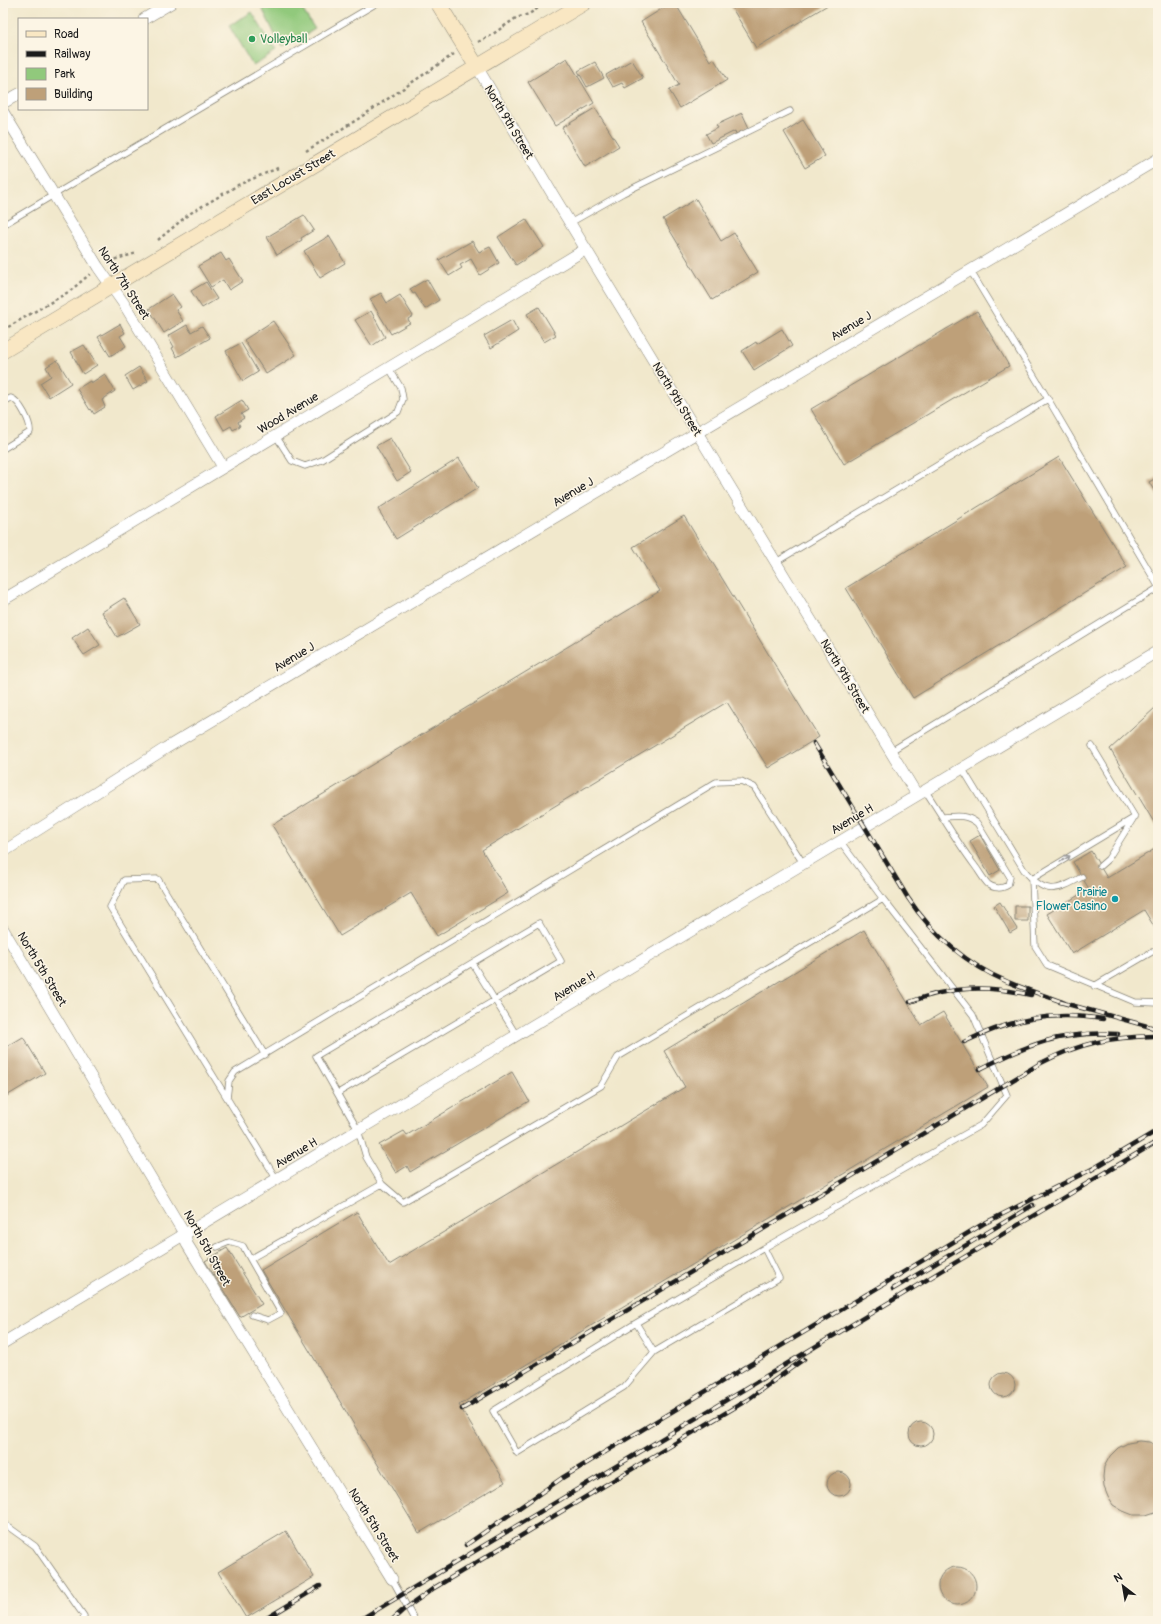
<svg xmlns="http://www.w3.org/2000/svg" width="1161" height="1624" font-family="Pangolin,sans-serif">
<rect width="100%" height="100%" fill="#fcf5e5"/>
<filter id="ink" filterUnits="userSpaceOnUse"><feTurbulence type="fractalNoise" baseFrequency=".025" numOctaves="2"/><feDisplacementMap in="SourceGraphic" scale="8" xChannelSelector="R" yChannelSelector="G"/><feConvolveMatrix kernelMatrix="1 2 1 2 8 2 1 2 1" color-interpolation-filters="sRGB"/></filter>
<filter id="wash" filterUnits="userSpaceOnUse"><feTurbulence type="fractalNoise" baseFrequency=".012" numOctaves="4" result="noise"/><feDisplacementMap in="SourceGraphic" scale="16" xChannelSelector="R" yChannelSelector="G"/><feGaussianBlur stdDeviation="0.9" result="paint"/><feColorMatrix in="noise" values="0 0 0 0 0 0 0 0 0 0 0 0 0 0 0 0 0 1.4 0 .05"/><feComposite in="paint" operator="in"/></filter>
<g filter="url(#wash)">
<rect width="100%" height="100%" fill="#f1e8cc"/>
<!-- green -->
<path fill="#91c97c" stroke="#56724c" d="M262 3H298L315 29 282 49 260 4Z
M252 12 276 52 253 66 229 26Z"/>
<g id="blocks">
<!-- building -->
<path fill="#bea079" d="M671 3H675L710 61 714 59 727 80 680 108 669 90 679 85 641 22Z
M729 3H831L756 48Z
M567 58 594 103 555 126 528 82Z
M632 60 643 78 625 88 622 83 613 87 606 75Z
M595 62 604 78 587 87 578 71Z
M595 108 619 146 585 167 562 128Z
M742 113 749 128 736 134 735 131 711 143 706 134 718 128 716 125Z
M803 120 825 156 805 168 784 132Z
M696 199 721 241 734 233 758 272 712 300 663 219Z
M304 215 314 230 301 238 302 240 277 255 267 237Z
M526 219 544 247 516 265 498 237Z
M329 236 345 263 320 278 304 251Z
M472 241 479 252 490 247 499 263 480 275 471 259 460 265 462 268 449 276 439 260Z
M221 253 226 261 229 259 243 281 229 290 223 280 211 287 198 266Z
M427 279 439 300 425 309 415 293 413 294 410 289Z
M206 282 217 299 202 308 191 291Z
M381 293 387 303 400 295 413 316 408 319 410 323 391 334 370 299Z
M172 294 181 307 176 310 183 321 164 333 149 309Z
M539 307 556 335 544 342 527 314Z
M371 311 385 337 372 346 355 320Z
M977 311 1009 366 844 464 811 409Z
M512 320 518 331 491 348 484 336Z
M273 321 296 355 266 374 244 340Z
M120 324 125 333 120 336 126 346 110 356 98 337Z
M187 325 191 332 202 326 210 338 177 357 172 348 174 347 168 336Z
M782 329 792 346 754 370 742 351 756 342 757 344Z
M241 343 258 372 243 381 226 351Z
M84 345 97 365 83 374 71 352Z
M57 360 71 383 49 397 40 383 51 376 46 367Z
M139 367 148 381 133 390 125 376Z
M105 374 115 391 102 400 105 407 94 414 91 409 90 410 77 389 90 381 91 383Z
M242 400 248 410 241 414 244 418 238 422 240 426 233 430 231 426 224 430 216 416Z
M390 438 411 472 397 481 376 446Z
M1059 457 1127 567 913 698 846 588Z
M459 458 478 488 396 539 378 509Z
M1158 477V497L1149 482Z
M684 516 819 737 768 768 727 702 482 850 508 893 437 936 411 893 340 936 272 825 660 591 633 547Z
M124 598 140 624 117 637 102 612Z
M88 627 100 645 84 655 72 638Z
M1155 708 1158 711V829L1110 749Z
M980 835 1000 870 990 876 970 841Z
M1158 847V933L1144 910 1072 954 1047 914 1089 889 1073 862 1091 851 1107 878Z
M1000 902 1017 929 1010 933 994 906Z
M1015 906H1028V921H1015Z
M864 930 921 1025 943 1012 988 1087 459 1405 505 1482 419 1533 261 1270 357 1212 389 1265 685 1087 664 1051Z
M23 1037 45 1073 3 1098V1049Z
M512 1072 529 1101 410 1172 407 1166 396 1173 379 1145 404 1131 407 1135Z
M227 1248 262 1304 240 1317 205 1261Z
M991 1385a12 12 0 1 1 24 0a12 12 0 1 1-24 0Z
M909 1434a12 12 0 1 1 24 0a12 12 0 1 1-24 0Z
M1139 1441 1149 1442 1158 1446V1511L1146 1515H1133L1123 1511 1113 1505 1108 1497 1104 1487 1103 1477 1104 1467 1110 1456 1118 1448 1128 1443Z
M827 1484a12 12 0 1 1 24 0a12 12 0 1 1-24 0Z
M286 1531 314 1577 246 1618 218 1572Z
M938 1586a19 19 0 1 1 38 0a19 19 0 1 1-38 0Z"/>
</g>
</g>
<g filter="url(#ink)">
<use href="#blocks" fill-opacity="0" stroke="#868274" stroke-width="1"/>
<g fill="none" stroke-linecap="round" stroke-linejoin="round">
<!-- lane casing -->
<g stroke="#868274" stroke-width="7">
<path id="lane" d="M570 223 623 193 790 111
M3 225 377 3
M1048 399 1158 586
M3 402 11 398C20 401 31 423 30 432L3 449
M276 436 292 461 305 466 322 460 398 412 403 399 401 388 389 368
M776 562 1048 399 970 270
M1092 746 1135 817
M891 751 1158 588
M962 768 1024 870C1045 895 1055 892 1082 877
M925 790C942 816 957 842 975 866 979 871 983 879 988 884 994 889 1002 889 1008 885L1010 877 977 823C966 814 956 816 942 817
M1100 866 1108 859 1133 819
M1032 879 1035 946 1047 965 1135 1002 1158 1003
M1032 879 1135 817
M472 963 517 1036
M1094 986 1152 952
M338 1093 561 961 539 923 316 1056 358 1130 366 1157 382 1184 403 1202 601 1086 618 1057 883 899 840 841
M227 1098 110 907 124 880 158 879 265 1055
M277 1180 227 1098 229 1081 235 1072 716 782 741 781 754 787 803 863
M217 1247 229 1242 243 1246 250 1259
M252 1315 268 1320 281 1313 250 1259 382 1184
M636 1323 764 1248
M654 1352 636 1323 493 1411 517 1453 624 1387 654 1352 779 1278 764 1248 981 1125 1007 1095 973 1015 883 899
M3 1523 35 1546 84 1616 81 1621
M392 1579 415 1621"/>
</g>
<!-- street casing -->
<g stroke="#868274" stroke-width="12">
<path id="street" d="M144 19 171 3
M477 67 550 190 917 795
M3 103 19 94
M3 112 98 267 124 304 223 467
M3 600 586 249
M3 852 166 748 1158 159
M3 929 185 1235 187 1244 392 1579
M3 1343 1158 651"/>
</g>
<!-- secondary casing -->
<g stroke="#868274" stroke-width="16">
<path id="secondary" d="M438 3 477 67
M3 351 584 3"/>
</g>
<!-- path -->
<path stroke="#868274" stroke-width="2.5" stroke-dasharray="3 3" stroke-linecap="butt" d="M478 42 490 36 516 18 529 14 546 3
M306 151 358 119 454 54
M158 240 189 214 213 200 238 185 278 168
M109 261 137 253
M3 330 70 291 90 274"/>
<!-- lane -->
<use href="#lane" stroke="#fff" stroke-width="5.5"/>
<!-- street -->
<use href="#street" stroke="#fff" stroke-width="11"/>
<!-- secondary -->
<use href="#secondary" stroke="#f9e7c3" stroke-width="15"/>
<!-- rail casing -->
<g stroke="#1c1c1c" stroke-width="4.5">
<path id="rail" d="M814 743 908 898C932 934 967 965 1008 982 1027 990 1046 996 1065 1003
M910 1002C952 986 987 985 1031 995
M1060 1002 1158 1029
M964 1042C1013 1019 1049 1011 1103 1019
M980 1069C1027 1045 1063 1030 1118 1034
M1091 1170 1158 1130
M893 1289 1033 1205
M462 1409 1041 1063C1079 1043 1112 1037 1154 1036
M466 1545 562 1478 854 1302 983 1224 1096 1167
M262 1621 320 1586
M358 1621 1158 1141
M391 1621 402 1611 434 1588 747 1400 804 1359"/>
</g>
<!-- rail -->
<use href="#rail" stroke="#fcf5e5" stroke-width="3" stroke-dasharray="9" stroke-linecap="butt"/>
</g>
<!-- one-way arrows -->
<defs><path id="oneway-shaft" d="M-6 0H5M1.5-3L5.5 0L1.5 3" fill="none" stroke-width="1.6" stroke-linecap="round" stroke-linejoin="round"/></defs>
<use stroke="#999" href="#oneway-shaft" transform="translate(1065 859) rotate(-31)"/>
</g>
<!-- markers -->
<circle fill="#2e9e5b" stroke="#fcf5e5" stroke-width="1.5" cx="252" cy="39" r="4"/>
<circle fill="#0f9aa8" stroke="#fcf5e5" stroke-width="1.5" cx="1115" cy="899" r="4"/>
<g text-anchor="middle" stroke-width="3" stroke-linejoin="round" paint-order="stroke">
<!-- leisure labels -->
<g font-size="12" fill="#27864d" stroke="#fcf5e5" text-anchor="start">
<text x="260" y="43">Volleyball</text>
</g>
<!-- street labels -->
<g font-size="12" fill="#1c1c1c" stroke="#fcf5e5">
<text transform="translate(509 122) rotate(59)" y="4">North 9th Street</text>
<text transform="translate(293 177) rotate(-31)" y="4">East Locust Street</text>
<text transform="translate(124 283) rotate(57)" y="4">North 7th Street</text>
<text transform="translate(851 326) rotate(-31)" y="4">Avenue J</text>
<text transform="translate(677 399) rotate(59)" y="4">North 9th Street</text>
<text transform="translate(288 413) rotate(-31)" y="4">Wood Avenue</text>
<text transform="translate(573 492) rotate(-31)" y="4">Avenue J</text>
<text transform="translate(294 657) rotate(-31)" y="4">Avenue J</text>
<text transform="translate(845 676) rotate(59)" y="4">North 9th Street</text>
<text transform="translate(852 819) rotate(-31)" y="4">Avenue H</text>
<text transform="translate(42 969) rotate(59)" y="4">North 5th Street</text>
<text transform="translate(574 986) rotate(-31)" y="4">Avenue H</text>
<text transform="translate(296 1153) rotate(-31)" y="4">Avenue H</text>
<text transform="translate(207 1248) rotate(61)" y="4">North 5th Street</text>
<text transform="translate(374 1525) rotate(58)" y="4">North 5th Street</text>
</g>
<!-- culture labels -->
<g font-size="12" fill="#0d838f" stroke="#fcf5e5" text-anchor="end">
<text x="1107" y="896">Prairie<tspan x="1107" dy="14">Flower Casino</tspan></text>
</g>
</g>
<!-- margin -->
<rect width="1161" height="1624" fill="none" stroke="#fcf5e5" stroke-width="16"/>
<!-- legend -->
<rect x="18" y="18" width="130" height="92" fill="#fcf5e5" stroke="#a29e95"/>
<rect x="26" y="31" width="20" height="6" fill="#f9e7c3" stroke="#a29e95"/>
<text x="54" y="38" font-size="12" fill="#1c1c1c">Road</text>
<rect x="26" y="51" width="20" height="6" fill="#1c1c1c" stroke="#a29e95"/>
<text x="54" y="58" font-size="12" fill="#1c1c1c">Railway</text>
<rect x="26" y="68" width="20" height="12" fill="#91c97c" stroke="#a29e95"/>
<text x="54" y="78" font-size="12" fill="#1c1c1c">Park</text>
<rect x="26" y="88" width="20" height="12" fill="#bea079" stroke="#a29e95"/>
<text x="54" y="98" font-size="12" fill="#1c1c1c">Building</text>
<!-- north arrow -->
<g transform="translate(1123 1586) rotate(329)" stroke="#fcf5e5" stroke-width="3" paint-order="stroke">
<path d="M0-3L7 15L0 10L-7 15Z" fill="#1c1c1c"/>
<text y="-6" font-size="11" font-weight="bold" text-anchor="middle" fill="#1c1c1c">N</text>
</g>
</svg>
